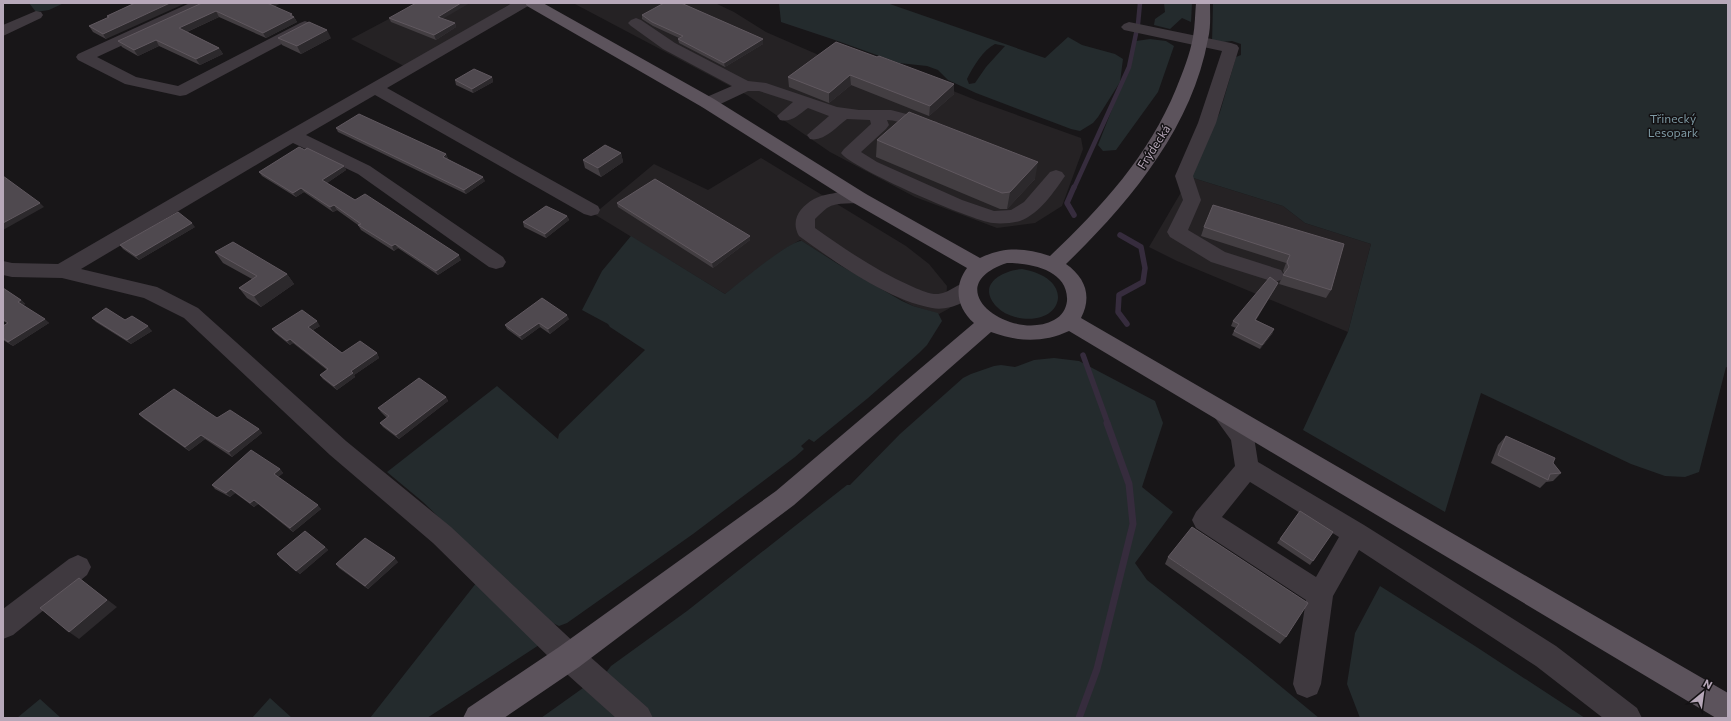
<svg xmlns="http://www.w3.org/2000/svg" width="1731" height="721" font-family="Commissioner,sans-serif">
<rect width="100%" height="100%" fill="#181618"/>
<!-- built -->
<path fill="#252224" d="M419 3H508L510 4 406 67 351 39Z
M573 3H715L734 12 766 32 821 56 837 44 978 101 1081 138 1083 149 1062 206 1035 223 997 228 915 197 830 152 747 95Z
M761 158 906 246 929 264 947 286 946 301 950 308 939 314 913 306 868 282 800 240 783 250 725 294 594 214 654 164 708 190Z
M1190 177 1283 206 1305 223 1371 244 1348 332 1177 261 1149 247Z"/>
<!-- green -->
<path fill="#242b2d" fill-rule="evenodd" d="M29 3H64L49 10 36 12Z
M779 3H887L1045 58 1068 37 1082 45 1115 54 1123 59 1120 82 1098 117 1093 123 1080 131 1071 129 976 93 948 80 938 70 927 66 899 63 832 39 781 22ZM995 44 1005 46 986 67 975 83 969 84 967 79C973 67 983 50 995 44Z
M1164 3H1192L1191 22 1182 18 1170 29 1154 25 1155 19 1165 12Z
M1213 3H1728V368L1726 367 1699 472 1685 477 1665 476 1631 464 1481 393 1445 512 1303 430 1348 332 1371 244 1305 223 1283 206 1190 177 1220 112 1236 57 1241 55V44L1232 41 1212 43Z
M1150 39 1166 41 1174 46 1158 92 1116 150 1103 151 1098 145 1127 71 1136 41Z
M631 236 725 294C737 285 791 239 802 241L838 264 902 301 913 306 938 313 942 321 927 345 919 353 868 398 814 442 809 439 801 446 804 449 795 457 693 534 567 623 559 626 544 619 423 502 387 472 497 386 558 439 559 434 645 350 610 327 608 324 582 310 602 271Z
M1022 269C1079 279 1062 329 1015 317 1008 315 1002 312 997 307 976 285 1001 271 1022 269Z
M1054 358 1079 361 1155 401 1163 423 1142 487 1173 512 1135 563 1147 580 1250 661 1319 718H650L605 674 611 666 687 611 847 485H850L900 434 963 378 971 374 994 366 1001 365 1015 367 1034 360Z
M477 582 539 645 427 718H370Z
M1380 586 1475 646 1585 718H1360L1347 684 1355 633Z
M583 688 618 718H541Z
M270 698 292 718H252Z
M40 699 61 718H17Z"/>
<g fill="none" stroke-linecap="round" stroke-linejoin="round">
<!-- stream-far2 -->
<path stroke="#362c3d" stroke-width="4.5" d="M1074 188 1129 67 1138 24 1140 3"/>
<!-- stream-far1 -->
<path stroke="#362c3d" stroke-width="5.5" d="M1074 215 1067 203 1074 187
M1120 235 1141 247 1145 268 1143 282 1119 295 1118 312 1127 324
M1083 355 1108 424"/>
<!-- stream -->
<path stroke="#362c3d" stroke-width="7" d="M1079 718 1097 669 1133 524 1129 484 1107 423"/>
<!-- minor -->
<path fill="#3f393f" fill-rule="evenodd" d="M190 3H209L207 6 97 57 136 77 178 86 300 23 305 21 310 23 313 26 310 29 186 95 180 96 125 84 78 60 76 57 78 54Z
M512 3H530L528 6 387 88 598 206 600 210 598 214 591 216 584 214 375 95 306 135 370 166 503 257 506 262 503 267 496 269 489 267 358 174 293 143 81 269 157 287 198 308 346 441 451 527 579 647 648 708 653 718H616L559 667 433 543 330 455 184 318 144 298 62 278 12 277 3 275V261L12 263 58 264 213 174Z
M36 11 41 12 43 15 41 18 3 36V25Z
M636 18 641 20 675 43 748 81 766 83 837 107 859 110H891L937 122 940 126 937 130C922 133 903 120 887 120L889 125 886 129 861 152 877 162 962 200 994 211 1011 210 1024 202 1050 172 1056 170 1062 172 1065 176C1054 192 1039 214 1020 221 1013 223 1001 224 993 223 972 221 851 168 841 153L844 149 871 124 870 120 847 119C836 127 824 142 810 139L807 135 829 116 808 108C799 114 792 123 780 120L777 116 793 102 759 91H748L714 107 708 108 702 107 700 103 702 99 732 86 663 49 631 26 628 23 631 20Z
M1129 22 1231 43 1237 45 1239 48 1216 123 1193 176 1201 200 1188 230 1225 252 1281 270 1284 275 1281 280 1274 282 1211 262 1170 237 1167 232 1183 200 1175 176 1198 123 1222 51 1124 30 1121 27 1124 24Z
M839 192H859L866 194 868 198 866 202C853 205 838 201 827 208 823 211 819 215 815 219V228C846 250 877 271 911 286 918 289 926 293 934 294 952 295 957 279 974 284L977 289C969 303 948 311 932 308 888 300 835 262 799 236 790 220 800 207 814 199 821 195 831 194 839 192Z
M1222 402 1230 405 1250 430 1254 437 1258 462 1364 525 1556 646 1637 708 1642 718H1603L1536 666 1359 550 1333 596 1321 684 1317 694 1307 698 1297 694 1293 684 1306 600 1196 528 1192 520 1196 512 1235 466 1231 440 1210 411 1214 405ZM1250 482 1339 537 1316 577 1222 517Z
M78 555 87 559 91 567 87 575 13 635 3 639V609L69 559Z"/>
<!-- major -->
<path fill="#5c535c" fill-rule="evenodd" d="M525 3H543L714 99 866 194 980 258C1005 246 1025 248 1050 256 1102 207 1149 155 1176 89 1183 72 1190 54 1193 37 1195 26 1195 14 1196 3H1210C1210 15 1211 27 1208 39 1192 128 1129 203 1066 264 1086 278 1092 297 1081 318L1728 693V718H1716L1069 331C1043 343 1018 342 991 332L794 505 579 667 504 718H463L468 708 559 647 776 491 974 323C957 308 953 287 967 268L852 202 702 107 527 6ZM1007 263C1030 263 1069 270 1067 301 1066 309 1062 316 1054 320 1011 343 935 287 1007 263Z"/>
</g>
<!-- wall -->
<path fill="#433e42" d="M135 3 106 39 93 32 89 26 108 18 107 16Z
M202 3 275 6 294 17 297 22 266 38 219 17 187 32 219 48 223 54 200 65 159 46 138 56 122 47 118 41Z
M642 15 763 44 725 67 679 43 678 39 679 38 653 26 642 19Z
M389 18 455 23 456 27 436 40 391 22Z
M278 38H331L301 54 282 45Z
M836 42 954 94 929 116 851 85 829 103 789 87 788 77Z
M492 77 493 82 473 93 456 85 455 80Z
M336 128 446 154 448 159 485 181 466 194 338 132Z
M877 140 1035 179 1007 209H1000L876 157Z
M621 153 623 162 601 177 585 168 583 160Z
M344 166 346 170 327 183 355 200 461 260 438 275 398 248 394 251 361 230 358 225 337 210 333 212 304 192 296 197 262 176 259 172Z
M617 203 750 240 713 268 618 207Z
M567 216 569 220 546 238 524 227 523 222Z
M195 227 139 260 123 249 120 245Z
M1204 227 1344 244 1331 290 1326 298 1279 284 1284 273 1283 271 1286 263 1201 236Z
M215 252 287 274 294 284 261 307 247 298 239 288 252 279 223 263Z
M1276 287 1256 320 1274 329 1272 334 1260 349 1232 335 1234 331 1236 328 1231 326 1233 321Z
M3 288 21 300 25 304 23 305 49 323 13 346 3 340V326L7 323 3 321Z
M92 318 125 320 152 331 131 344 96 322Z
M569 319 550 334 540 327 522 340 507 329 505 325Z
M320 326 313 330 342 353H377L379 358 354 375 355 377 337 390 323 379 320 375 327 370 293 343 290 345 275 333 272 329Z
M446 397 448 401 399 439 383 427 380 423 387 418 381 412 378 408Z
M139 414 217 418 259 429 262 433 232 457 205 439 189 451 143 418Z
M1506 436 1553 463 1561 473 1553 481 1546 482 1540 488 1491 463 1498 445Z
M280 469 283 473 278 477 321 509 293 532 258 504 254 507 235 493 230 497 215 489 212 485Z
M1300 511 1333 532 1310 565 1277 543Z
M325 547 328 550 300 574 280 558 277 554Z
M1168 557 1286 637 1280 644 1165 564Z
M398 562 368 589 339 568 336 564Z"/>
<!-- shaded-wall -->
<path fill="#2c292c" d="M170 3H186L106 39 103 34Z
M267 3H281L270 9Z
M461 3H470L439 21 438 17Z
M216 11 219 17 182 34 179 28Z
M292 14 297 22 266 38 263 33Z
M455 23 456 27 436 40 434 35Z
M327 30 331 38 301 54 297 46Z
M763 39V44L725 67 724 63Z
M156 40 159 46 138 56 134 50Z
M219 48 223 54 200 65 196 59Z
M850 75 851 85 829 103V93Z
M492 77 493 82 473 93 472 89Z
M954 84V94L929 116 930 106Z
M621 153 623 162 601 177 598 168Z
M446 154 448 159 443 157Z
M1038 162 1035 179 1007 209 1010 192Z
M344 166 346 170 324 185 322 180Z
M483 177 485 181 466 194 464 190Z
M301 188 304 192 296 197 293 193Z
M40 203 44 207 3 230V223Z
M334 205 337 210 333 212 330 207Z
M567 216 569 220 546 238 545 234Z
M192 223 195 227 139 260 136 256Z
M750 236V240L713 268 712 263Z
M395 244 398 248 394 251 392 246Z
M459 255 461 260 438 275 436 271Z
M287 274 294 284 261 307 254 296Z
M1278 283 1276 287 1253 324 1255 320Z
M21 300 25 304 22 306 18 302Z
M567 315 569 319 550 334 548 329Z
M45 319 49 323 13 346 8 342Z
M317 321 320 326 311 331 308 327Z
M539 323 540 327 522 340 520 336Z
M148 326 152 331 131 344 127 340Z
M1274 329 1272 334 1260 349 1262 345Z
M290 339 293 343 290 345 287 341Z
M377 353 379 358 354 375 355 377 337 390 334 386 351 371Z
M446 397 448 401 399 439 396 435Z
M259 429 262 433 232 457 229 452Z
M201 435 205 439 189 451 185 447Z
M280 469 283 473 277 478 274 474Z
M231 489 235 493 230 497 226 493Z
M254 500 258 504 254 507 250 503Z
M318 505 321 509 293 532 290 528Z
M325 547 328 550 300 574 296 571Z
M395 558 398 562 368 589 365 586Z
M79 578 117 607 79 639 69 632Z"/>
<!-- building -->
<path fill="#4f494f" stroke="#60585f" d="M135 3H170L103 34 89 26 109 17 107 16Z
M202 3H267L292 14 290 15 294 17 263 33 216 11 179 28 219 48 196 59 156 40 134 50 118 41Z
M416 3H461L438 17 455 23 434 35 389 18Z
M664 3H681L763 39 724 63 678 39 683 36 652 22 642 15Z
M309 22 327 30 297 46 278 38Z
M836 42 877 57 879 56 954 84 930 106 850 75 829 93 788 77Z
M474 69 492 77 472 89 455 80Z
M909 112 1038 162 1010 192 1002 193 877 140Z
M359 114 446 154 443 157 483 177 464 190 336 128Z
M605 145 621 153 598 168 583 160Z
M299 147 305 150 307 148 344 166 322 180 355 200 365 194 459 255 436 271 395 244 392 246 358 225 361 224 334 205 330 207 301 188 293 193 259 172Z
M3 176 40 203 3 223Z
M655 179 750 236 712 263 617 203Z
M1213 205 1344 244 1331 290 1283 275 1289 267 1287 262 1290 255 1204 227Z
M546 206 567 216 545 234 523 222Z
M178 212 192 223 136 256 120 245Z
M233 242 287 274 254 296 239 288 257 276 215 252Z
M1270 277 1278 283 1255 320 1274 329 1262 345 1234 331 1239 324 1233 321Z
M3 288 21 300 18 302 45 319 8 342 3 338V326L8 323 3 319Z
M542 298 567 315 548 329 539 323 520 336 505 325Z
M106 308 125 320 132 316 148 326 127 340 92 318Z
M302 310 317 321 308 327 342 353 360 341 377 353 351 371 353 373 334 386 320 375 328 369 290 339 287 341 272 329Z
M419 378 446 397 396 435 380 423 389 416 378 408Z
M174 389 217 418 230 410 259 429 229 452 201 435 185 447 139 414Z
M1506 436 1555 458 1553 463 1561 473 1550 474 1548 480 1498 455Z
M251 450 280 469 274 474 318 505 290 528 254 500 250 503 231 489 226 493 212 485Z
M1300 511 1333 532 1313 561 1280 539Z
M1192 527 1308 603 1286 637 1168 557Z
M305 531 325 547 296 571 277 554Z
M365 538 395 558 365 586 336 564Z
M79 578 107 600 69 632 40 608Z"/>
<g text-anchor="middle" stroke-width="3" stroke-linejoin="round" paint-order="stroke">
<!-- far-park labels -->
<g font-size="12" fill="#7e9aa4" stroke="#131113">
<text x="1673" y="123">Třinecký<tspan x="1673" dy="14">Lesopark</tspan></text>
</g>
<!-- far-street labels -->
<g font-size="12" fill="#b7a8b9" stroke="#131113">
<text transform="translate(1154 147) rotate(-57)" y="4">Frýdecká</text>
</g>
</g>
<!-- border -->
<rect width="1731" height="721" fill="none" stroke="#b7a8b9" stroke-width="8"/>
<!-- north arrow -->
<g transform="translate(1703 693) rotate(29)" stroke="#131113" stroke-width="3" paint-order="stroke">
<path d="M0-3L7 15L0 10L-7 15Z" fill="#b7a8b9"/>
<text y="-6" font-size="11" font-weight="bold" text-anchor="middle" fill="#b7a8b9">N</text>
</g>
</svg>
